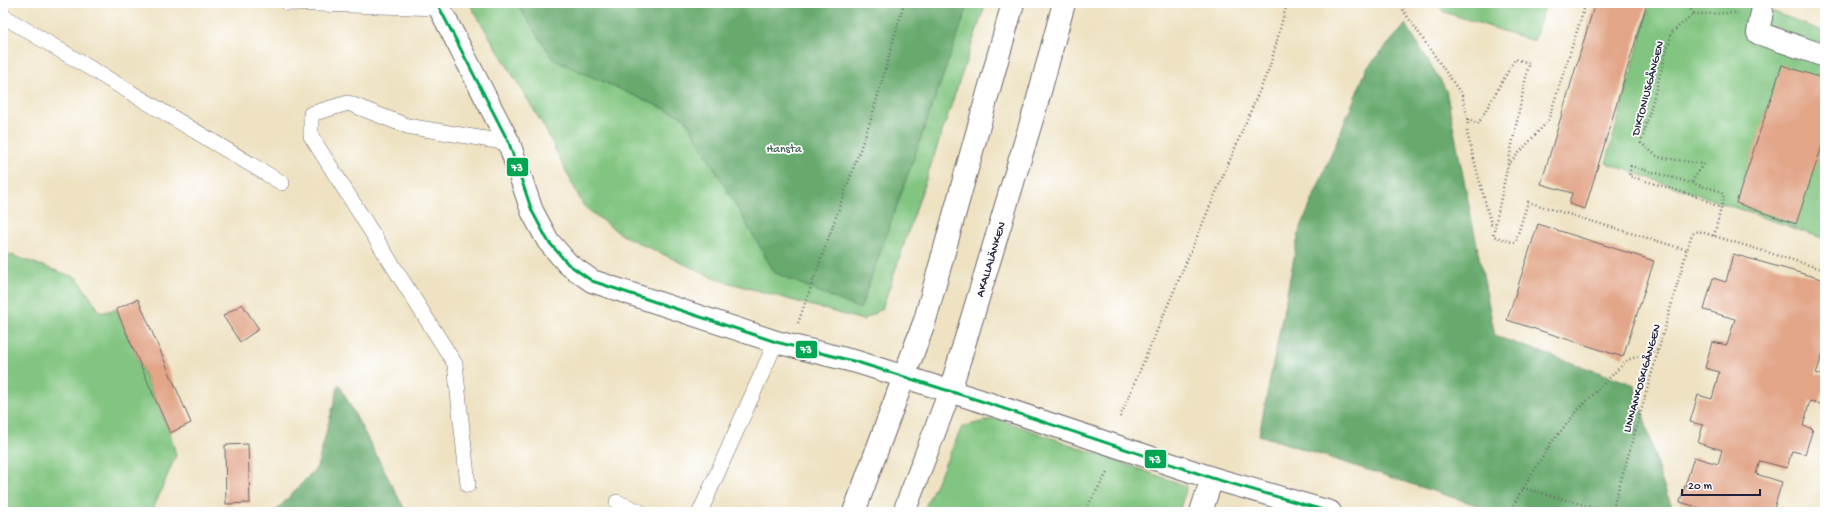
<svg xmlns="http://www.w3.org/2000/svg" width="1828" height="515" font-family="'Gochi Hand',sans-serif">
<rect width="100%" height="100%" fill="#fff"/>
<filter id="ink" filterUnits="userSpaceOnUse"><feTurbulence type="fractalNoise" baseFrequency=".025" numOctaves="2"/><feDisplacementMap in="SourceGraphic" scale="8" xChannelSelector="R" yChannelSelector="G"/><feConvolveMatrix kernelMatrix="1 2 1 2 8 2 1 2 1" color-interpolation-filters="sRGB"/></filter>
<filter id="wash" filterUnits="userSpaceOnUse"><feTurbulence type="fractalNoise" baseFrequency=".012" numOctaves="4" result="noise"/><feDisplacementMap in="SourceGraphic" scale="16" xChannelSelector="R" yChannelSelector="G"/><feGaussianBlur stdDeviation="0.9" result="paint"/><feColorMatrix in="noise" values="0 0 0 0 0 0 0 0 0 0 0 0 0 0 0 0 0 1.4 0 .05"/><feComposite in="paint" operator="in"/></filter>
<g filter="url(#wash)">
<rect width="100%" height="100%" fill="#eee2c2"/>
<!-- green -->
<path fill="#81c580" stroke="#52745e" d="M469 3H986L882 309 863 320 716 279 622 235 586 208 583 205 543 125Z
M1436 3H1546L1534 41 1444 12Z
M1650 3H1751L1825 32V239L1606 163Z
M3 252 77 278 101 313 116 309 170 433 176 455 152 512H3Z
M996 418 1187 486 1179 512H923L962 427Z"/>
<!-- forest -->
<path fill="#68aa6e" stroke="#456654" d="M516 3H969L860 309 775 273 685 118 554 60Z
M1406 24 1446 90 1495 336 1635 385 1661 479 1674 512H1498L1259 435 1299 232 1367 68Z
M339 384 406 512H275L317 467Z"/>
<g id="blocks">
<!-- building -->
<path fill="#e2a588" d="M1595 3H1647L1585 209 1569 204 1572 193 1541 184Z
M1782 65 1825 79V137L1796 224 1736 203Z
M1538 224 1654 261 1623 357 1507 320Z
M1733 254 1825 280V347L1816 374 1825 376V384L1820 404 1810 401 1803 426 1813 429 1805 454 1792 451 1787 468 1760 461 1756 474 1782 482 1773 512H1714L1680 502 1694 457 1718 464 1722 450 1698 443 1703 425 1690 422 1698 395 1712 399 1719 372 1705 368 1712 342 1727 345 1735 319 1704 310 1713 278 1726 282Z
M138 299 191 423 170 433 116 309Z
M242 304 259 329 240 342 223 316Z
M248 444 250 503 226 504 225 445Z"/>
</g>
</g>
<g filter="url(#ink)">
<use href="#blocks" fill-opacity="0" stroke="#69656a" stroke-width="1"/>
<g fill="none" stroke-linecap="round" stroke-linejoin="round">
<!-- lane casing -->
<g stroke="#69656a" stroke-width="16">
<path id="lane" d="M288 3 440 8
M3 16 282 183
M468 485 455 364 311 136V114L348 103 407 126 509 143
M617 502 640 512
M700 512 776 342"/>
</g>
<!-- street casing -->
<g stroke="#69656a" stroke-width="24">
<path id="street" d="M437 3 509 143 532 211 548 241 568 264 592 281 776 342 857 362 981 401 1212 478 1330 512
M1762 12 1758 33 1825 56
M1201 512 1212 478"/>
</g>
<!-- secondary casing -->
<g stroke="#69656a" stroke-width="24">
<path id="secondary" d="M854 512 925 320 1013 3
M904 512 950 391 1036 106 1064 3"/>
</g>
<!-- path -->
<path stroke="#69656a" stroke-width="2.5" stroke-dasharray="1 3" stroke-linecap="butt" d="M1398 3 1462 95 1468 119 1478 124 1515 59 1529 63 1493 236 1515 243 1528 202 1687 250 1692 234 1698 231 1825 270
M1686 3 1694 14
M1468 119 1467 133 1491 224 1495 225
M1508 165 1548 121 1586 3
M1692 182 1703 164 1658 157 1641 143 1672 32 1694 14 1738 13
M1714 236 1724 196 1720 191 1631 166 1629 176 1699 197 1722 209
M798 323 872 116 904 3
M1120 417 1270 66 1287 3
M1523 488 1609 512
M1084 512 1107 473
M1509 512 1551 443 1579 409 1627 360 1658 350
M1612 512 1687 250"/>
<!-- lane -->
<use href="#lane" stroke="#fff" stroke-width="15"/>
<!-- street -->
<use href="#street" stroke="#fff" stroke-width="22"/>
<!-- secondary -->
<use href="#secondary" stroke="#fff" stroke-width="22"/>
<!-- bus-1 casing -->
<g stroke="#fff" stroke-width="6">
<path id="bus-1" d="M437 3 509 143 532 211 548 241 568 264 592 281 776 342 857 362 981 401 1212 478 1330 512"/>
</g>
<!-- bus-1 -->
<use href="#bus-1" stroke="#00a651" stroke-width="3"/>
</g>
</g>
<g text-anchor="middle" stroke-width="3.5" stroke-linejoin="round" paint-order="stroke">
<!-- street labels -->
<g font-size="12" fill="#22223b" stroke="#fff">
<text transform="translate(1647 88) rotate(-75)" y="4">DIKTONIUSGÅNGEN</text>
<text transform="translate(990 259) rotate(-73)" y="4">AKALLALÄNKEN</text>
<text transform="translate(1641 378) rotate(-74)" y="4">LINNANKOSKIGÅNGEN</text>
</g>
<!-- park labels -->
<g font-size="12" fill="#486357" stroke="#fff">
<text x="784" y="152">Hansta</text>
</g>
</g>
<g stroke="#fff" stroke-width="1.5">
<rect x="506" y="157" width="23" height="20" rx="4" fill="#00a651"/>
<rect x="795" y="340" width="23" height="19" rx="4" fill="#00a651"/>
<rect x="1144" y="449" width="23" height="20" rx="4" fill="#00a651"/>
</g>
<g font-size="11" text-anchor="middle" font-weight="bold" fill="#fff">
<text x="517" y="171">73</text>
<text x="806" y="353">73</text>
<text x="1155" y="463">73</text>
</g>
<!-- margin -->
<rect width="1828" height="515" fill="none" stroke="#fff" stroke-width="16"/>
<!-- scale -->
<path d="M1682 489v6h78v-6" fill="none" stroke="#22223b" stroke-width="2"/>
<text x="1688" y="489" font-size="12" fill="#22223b" stroke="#ffffff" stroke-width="3" paint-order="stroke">20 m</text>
</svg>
